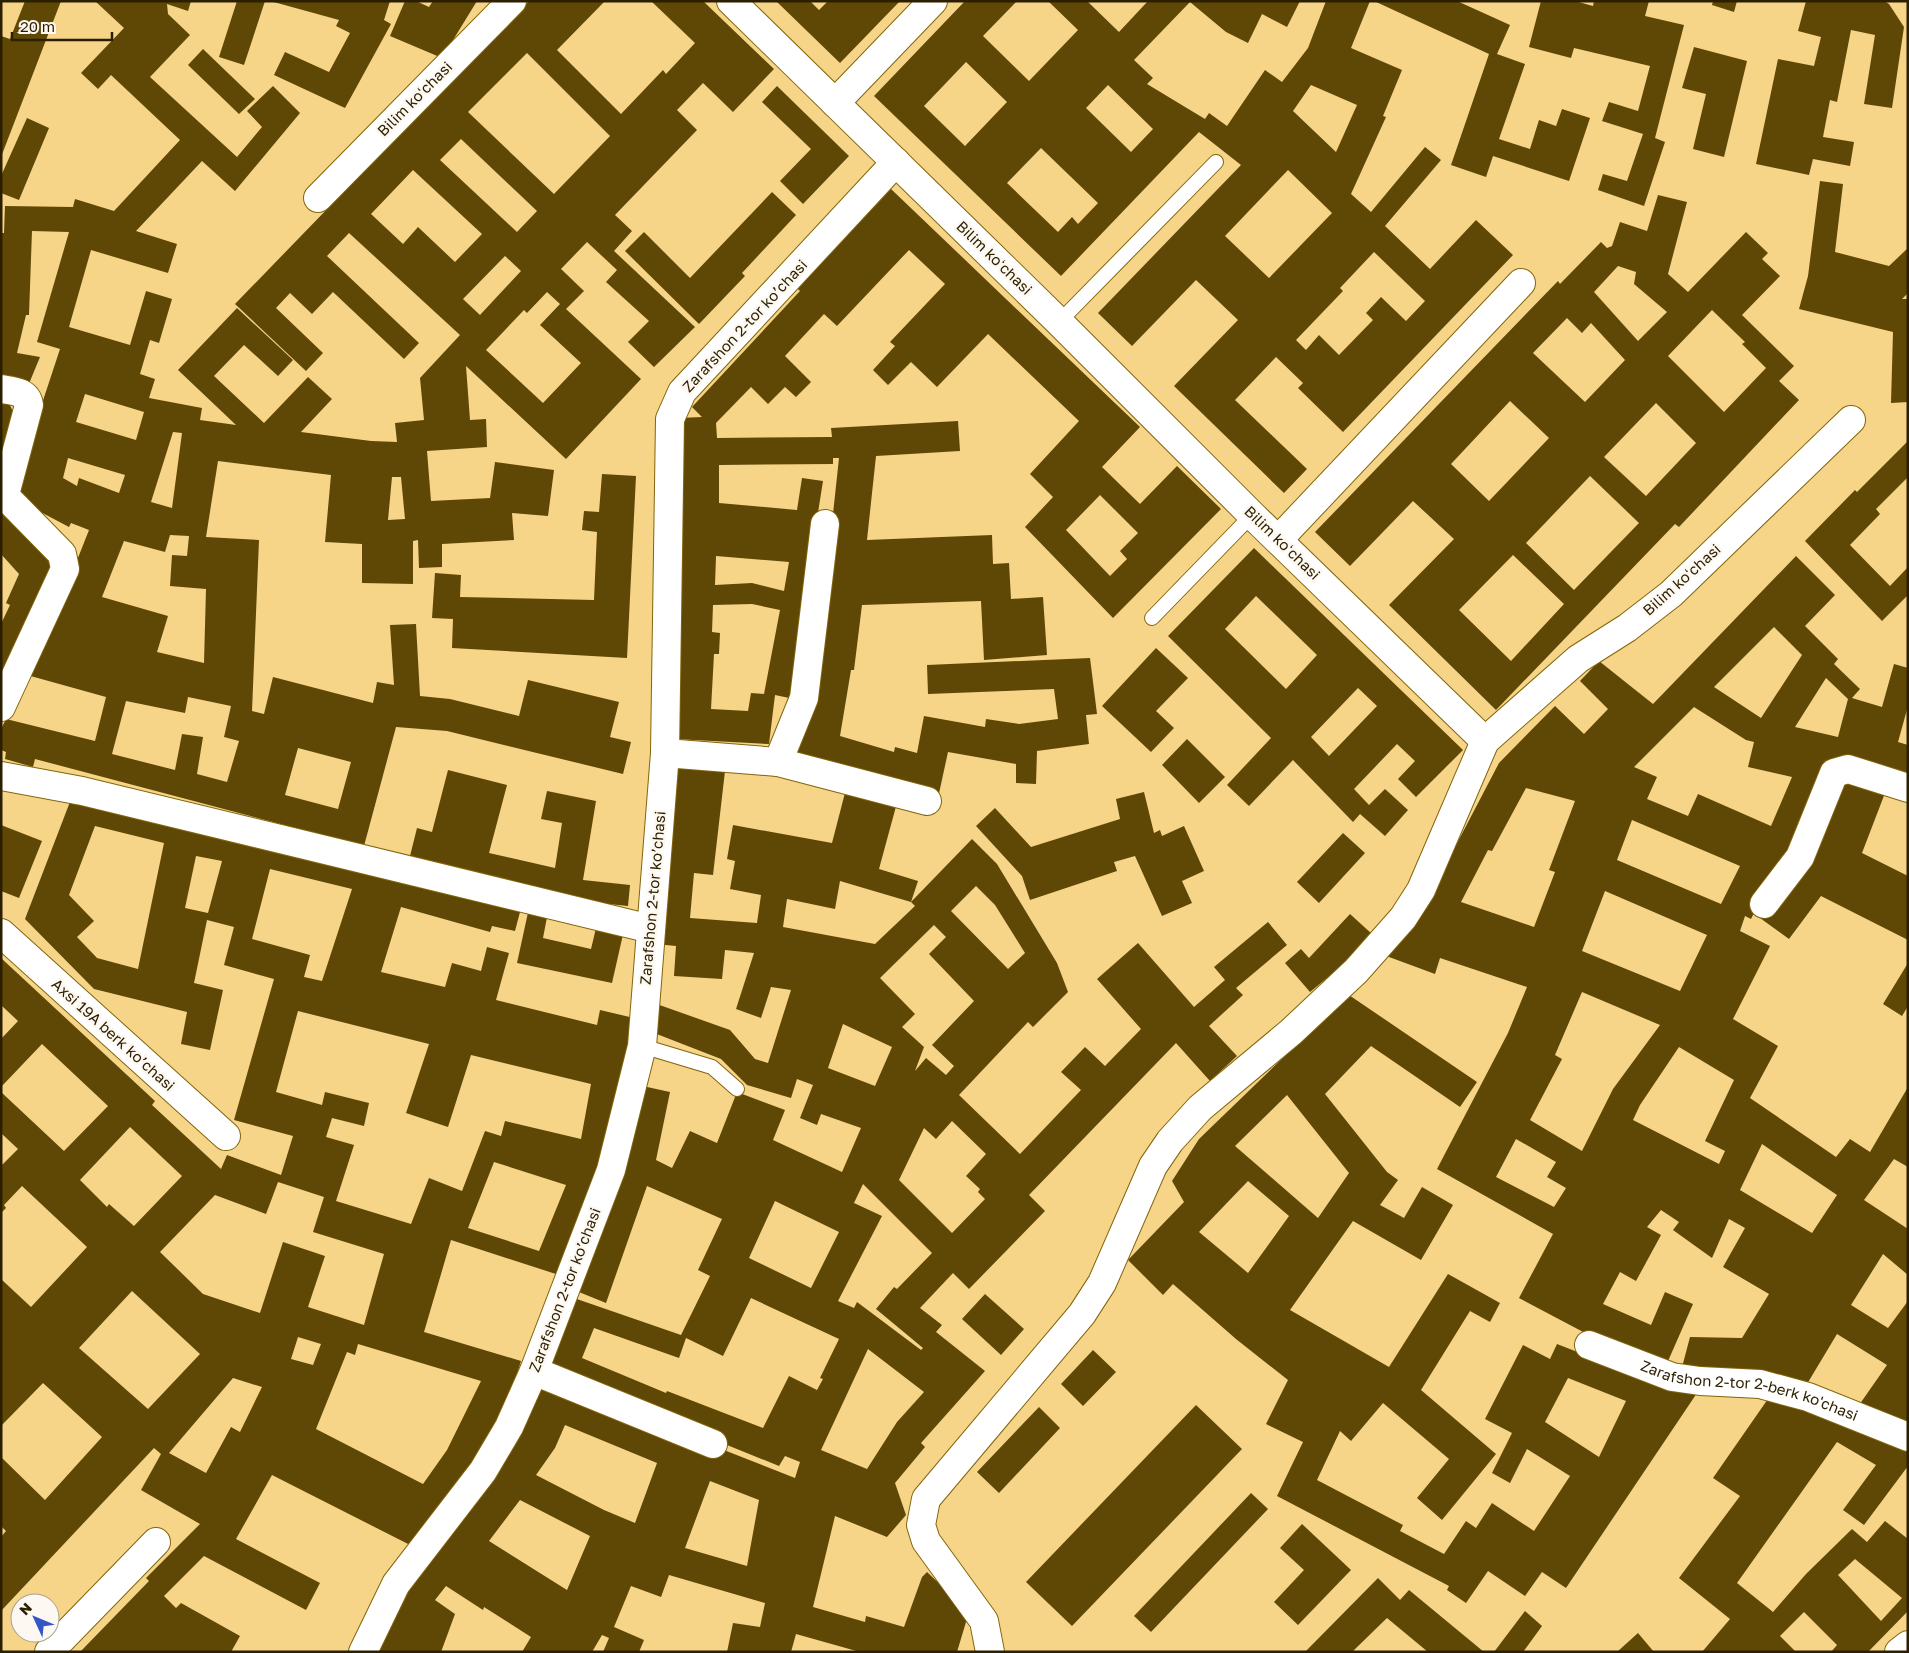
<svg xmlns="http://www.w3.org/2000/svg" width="1909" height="1653" font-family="'Golos Text',sans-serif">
<rect width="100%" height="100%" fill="#f6d588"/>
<!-- building -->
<path fill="#5f4805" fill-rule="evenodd" d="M25 1H61L1 157V36L10 39Z
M95 1H191L188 11 167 4 168 14 190 35 150 77 237 157 262 127 247 111 273 86 300 113 235 191 202 161 136 231 177 244 168 273 91 250 69 327 130 345 146 291 172 299 159 343 150 340 140 374 155 379 149 398 202 408 200 420 236 425 178 370 237 308 293 360 278 376 244 345 214 376 264 423 308 377 332 399 301 432 371 441 397 442 395 423 424 420 420 378 460 335 349 233 327 256 419 343 404 359 333 292 312 314 290 293 276 308 323 353 306 371 235 304 529 1H605L557 50 621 114 663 70 666 74 695 43 651 1H703L774 69 733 112 703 83 677 110 697 130 615 215 632 231 614 251 695 327 654 367 628 342 649 321 606 282 617 270 587 242 561 269 584 291 566 309 641 379 566 459 466 366 470 420 486 419 487 447 427 451 431 501 490 498 495 462 554 470 548 516 512 513 514 540 442 544V567L419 568 418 540 413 541V584L362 583V544L325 542 331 475 218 461 206 537 259 540 252 711 264 714 273 677 373 703 377 682 394 685 390 625 416 624 420 696 450 699 519 716 528 680 619 702 610 737 631 742 623 774 447 731 396 727 364 846 35 759 33 767 5 759 6 752 1 750V729L6 719 95 741 106 697 27 675 57 611 89 530 71 523 69 527 16 499 28 446 60 349 37 342 69 232 32 231 29 315H26L17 353 40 357 28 386 1 380V233H4L5 206 73 207 75 199 114 211 180 140 111 75 98 89 81 73 124 28ZM527 53 610 136 554 194 468 112ZM461 139 537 211 517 232 440 160ZM413 170 482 234 455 262 418 227 403 244 371 214ZM505 256 521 271 480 315 463 299ZM547 292 560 304 540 325 581 363 543 403 486 350 524 310 527 313ZM85 394 144 412 136 440 76 422ZM173 432 182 433 172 508 151 502ZM68 458 125 475 119 493 79 478 77 486 63 478ZM392 477H401L405 519 388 520ZM170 535 189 536 187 556 172 555 170 586 206 589 204 663 157 652 168 616 102 597 124 541 165 552ZM188 697 231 706 224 737 239 741 227 782 197 774 203 737 182 734 175 770 112 754 126 701 185 713ZM298 748 351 762 338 809 285 795Z
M237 1H265L244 65 219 57Z
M270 1H390L384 20 391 24 345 108 274 75 285 52 329 72 350 33 336 26 339 20Z
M405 1H416L429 7 433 1H477L442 58 390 36Z
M776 1H810L819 10 828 1H900L840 63Z
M965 1H1017L983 36 1029 81 1078 30 1048 1H1087L1119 32 1148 1H1300L1287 27 1262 14 1248 43 1226 32 1190 2 1134 60 1153 78 1147 84 1205 119 1209 113 1227 126 1265 70 1282 82 1308 48 1326 1H1370L1351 48 1402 70 1383 116 1386 117 1351 194 1371 212 1425 147 1441 160 1385 226 1430 269 1476 220 1513 255 1343 432 1298 388 1303 383 1276 357 1235 400 1307 469 1284 493 1174 386 1238 320 1196 280 1132 346 1098 313 1241 165 1199 132 1061 276 874 96ZM966 62 1007 102 965 146 924 106ZM1108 85 1153 129 1131 152 1086 108ZM1311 85 1357 105 1336 152 1293 111ZM1041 148 1098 203 1078 224 1072 217 1058 232 1007 183ZM1288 170 1332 213 1269 278 1225 236ZM1374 252 1425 301 1406 321 1381 297 1366 313 1373 320 1339 355 1319 335 1306 350 1296 340 1343 291 1340 288Z
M1374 1H1457L1510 25 1497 54 1525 64 1499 139 1530 149 1539 120 1556 126 1562 109 1590 118 1569 181 1493 156 1486 177 1451 165 1489 54Z
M1541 1H1575L1593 6 1594 1H1649L1645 16 1684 25 1655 138 1665 142 1644 206 1598 190 1603 174 1627 181 1643 134 1602 121 1609 102 1638 111 1650 66 1574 48 1571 58 1529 47Z
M1713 1H1737L1734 12 1712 5Z
M1806 1H1884L1889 4 1904 27 1892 108 1864 104 1875 35 1851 30 1837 102 1830 100 1823 137 1854 142 1850 166 1813 159 1809 175 1756 164 1778 59 1814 66 1821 37 1798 31Z
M1694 47 1747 61 1724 157 1693 149 1706 94 1682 88Z
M203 49 255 99 239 114 188 65Z
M777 86 849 156 803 204 780 181 811 149 762 102Z
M27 118 49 128 19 200 1 193V176Z
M1820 181 1843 184 1835 252 1889 266 1908 248V293L1902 299H1908V402L1891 403 1893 332 1799 309 1808 276Z
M891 189 1140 427 1102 467 1140 504 1177 466 1221 509 1113 618 1025 527 1053 497 1030 474 1079 421 988 334 937 387 911 362 888 385 873 370 895 346 890 342 945 284 909 250 837 326 824 314 785 356 811 382 796 397 785 387 768 404 751 387 716 423 717 438 832 437 831 428 958 421 960 451 876 456 867 540 992 535 993 564 1009 563 1011 599 1043 597 1047 655 984 660 981 601 862 605 854 670H851L840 736 894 752 895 747 917 753 924 716 985 727 986 719 1019 724 1058 719 1054 689 928 694 927 665 1090 658 1097 714 1086 715 1089 744 1037 751 1036 784 1016 783V764L948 752 938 798 793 758 827 570 839 458H833V464L719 465V503L797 510 802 478 823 481 805 595 794 699 775 695 769 744 675 739 682 586V465L679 418 702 417 692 407 800 291 797 288ZM1100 495 1138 533 1120 551 1127 559 1110 576 1066 530ZM716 556 789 562 784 591 752 583 715 585ZM752 604 780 610 764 694 751 693 748 711 711 709 714 654H719L720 633 712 632 713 605Z
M772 192 796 215 742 273 745 276 699 324 625 251 644 232 690 278Z
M1658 195 1687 202 1668 274 1688 292 1746 232 1768 253 1762 259 1780 276 1742 315 1794 366 1779 381 1799 400 1679 527 1675 524 1496 710 1389 605 1454 539 1413 501 1350 566 1315 532 1558 281 1560 284 1601 242 1607 248 1612 246 1620 222 1647 231ZM1618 266 1636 272 1634 284 1667 312 1638 341 1594 292ZM1712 310 1745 342 1742 344 1766 368 1724 412 1668 356ZM1567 318 1582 333 1591 323 1625 360 1585 402 1533 353ZM1510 401 1549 438 1489 501 1451 464ZM1656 403 1696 443 1646 496 1604 457ZM1590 476 1639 523 1574 590 1526 543ZM1513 555 1564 604 1511 661 1459 610Z
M1 397 8 401 15 416 1 475Z
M1908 441V477L1876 509 1880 514 1850 545 1890 586 1908 567V595L1882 621 1805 541 1855 490 1857 492Z
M602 474 636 476 627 658 452 648 453 619 432 618 435 573 461 575 460 597 594 600 597 532 582 530 584 511 599 512Z
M1 504 54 562 1 683V624L10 605 6 603 19 574 1 554Z
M1254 548 1463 750 1416 797 1398 779 1415 761 1397 744 1354 789 1369 805 1385 789 1408 810 1385 836 1360 814 1353 822 1293 760 1249 806 1227 785 1271 738 1168 636ZM1256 596 1317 655 1286 689 1225 629ZM1358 688 1377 706 1329 756 1311 737Z
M1796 556 1835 595 1805 626 1838 659 1834 664 1860 689 1852 698 1882 707 1894 664 1908 668V706L1898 742 1908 745V782L1854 767 1791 859 1782 856 1751 919 1745 916 1740 931 1770 946 1733 1019 1778 1046 1750 1098 1836 1157 1850 1139 1870 1152 1908 1087V1167L1894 1159 1864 1200 1908 1229V1275L1883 1254 1851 1305 1888 1328 1908 1301V1432L1857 1408 1887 1365 1837 1334 1804 1389 1681 1371 1690 1337 1742 1338 1769 1294 1723 1267 1745 1228 1729 1219 1712 1258 1673 1230 1679 1222 1661 1210 1647 1227 1661 1235 1636 1281 1620 1272 1603 1304 1651 1325 1665 1292 1693 1304 1665 1368 1587 1334 1519 1298 1553 1234 1437 1169 1508 1033 1527 987 1440 958 1435 974 1381 954 1420 914 1499 763 1555 706 1584 734 1608 709 1580 681 1599 661 1653 704ZM1774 627 1802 655 1761 718 1714 687ZM1826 678 1848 699 1838 737 1795 727ZM1694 707 1746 740 1754 742 1748 767 1792 777 1771 826 1698 794 1688 816 1647 799 1657 777 1634 767ZM1526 788 1575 801 1549 870 1555 872 1534 927 1461 902 1488 850 1492 851ZM1632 820 1740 866 1721 904 1617 860ZM1605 891 1707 935 1680 991 1582 951ZM1582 992 1660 1025 1613 1089 1582 1151 1530 1120 1562 1059 1555 1055ZM1679 1047 1734 1080 1705 1141 1725 1151 1719 1164 1633 1120 1640 1105ZM1516 1139 1556 1162 1547 1177 1566 1188 1554 1207 1496 1177ZM1762 1144 1837 1195 1812 1233 1740 1190Z
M1156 648 1188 678 1156 711 1174 728 1151 752 1102 706Z
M1187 739 1225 777 1199 803 1162 765Z
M673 764 725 771 713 875 694 873 690 918 757 923 761 895 730 889 735 861 727 859 733 825 832 843 847 785 898 799 879 869 918 881 911 902 972 839 997 864 1057 963 1068 992 1033 1027 1028 1022 959 1095 1020 1154 1081 1090 1061 1072 1085 1047 1105 1066 1141 1029 1097 979 1138 943 1194 1007 1225 980 1214 967 1268 922 1287 945 1236 988 1243 995 1209 1026 1237 1056 1210 1081 1176 1043 1029 1195 1045 1211 969 1289 953 1273 920 1308 942 1325 936 1332 985 1371 921 1443 925 1447 895 1483 906 1515 887 1537 835 1516 813 1607 865 1622 866 1616 904 1627 922 1577 927 1572 969 1612 957 1652H860L796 1634 791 1652H727L733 1623 760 1627 765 1603 669 1575 661 1597 631 1586 614 1627 644 1640 639 1652H603L609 1638 602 1635 592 1652H522L531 1637 484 1607 483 1610 446 1586 435 1600 455 1614 441 1652H379L397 1614 390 1611 543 1379 795 1478 800 1462 785 1456 779 1466 542 1370 571 1297 681 1335 710 1276 698 1270 722 1219 647 1186 606 1303 574 1290 638 1085 670 1092 656 1160 672 1168 690 1131 717 1143 737 1092 785 1110 773 1140 842 1172 861 1128 821 1114 817 1125 800 1118 813 1085 797 1079 791 1098 747 1085 721 1059 649 1031 651 1002 730 1030 755 1059 768 1063 791 990 771 987 761 1018 736 1009 754 953 725 950 722 979 674 976 676 946 656 944ZM840 881 911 902 915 906 875 944 783 927 787 899 835 909ZM976 886 995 905 1025 953 1008 969 951 911ZM934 925 946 937 929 954 974 1001 932 1045 954 1066 946 1075 926 1058 915 1071 924 1047 902 1027 915 1014 880 978ZM843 1024 892 1047 875 1086 828 1068ZM952 1121 986 1154 966 1176 980 1189 978 1192 985 1199 952 1233 899 1180 924 1128 936 1139ZM863 1184 932 1253 897 1289 894 1287 876 1309 923 1348 921 1350 857 1302 854 1308 838 1301 882 1216 854 1203ZM775 1201 839 1232 811 1288 749 1258ZM751 1298 839 1339 820 1378 823 1379 817 1390 789 1376 763 1428 667 1391 666 1393 582 1358 594 1328 679 1358 686 1338 723 1356ZM868 1349 924 1392 897 1422 867 1469 821 1450ZM565 1425 657 1463 635 1523 604 1510 536 1475 555 1448ZM710 1481 759 1500 747 1566 685 1548ZM520 1500 590 1536 567 1590 489 1541Z
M448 770 507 785 489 853 555 868 562 823 541 819 547 791 596 801 583 880 630 885 628 906 579 901 409 860 417 828 432 832Z
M1840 775 1885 793 1862 853 1908 876V940L1821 896 1789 939 1760 918 1809 854Z
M1144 792 1154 833 1160 830 1162 836 1184 826 1204 871 1182 881 1192 903 1162 916 1135 856 1114 862 1117 871 1030 900 1022 876 976 826 995 808 1031 847 1120 819 1116 799Z
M73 794 498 903 497 906 520 912 515 931 492 926 490 932 401 907 381 972 445 987 452 963 481 971 487 947 509 953 496 1000 597 1025 600 1010 634 1018 604 1169 562 1276 451 1240 424 1332 521 1361 512 1390 474 1468 414 1547 272 1475 236 1539 320 1583 306 1610 204 1556 164 1596 176 1608 181 1603 240 1636 231 1652H80L149 1581 146 1578 200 1524 141 1490 161 1454 154 1448 1 1611V1537L6 1531 1 1526V1457L45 1500 102 1437 43 1383 1 1426V1279L31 1307 87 1247 22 1186 4 1205 6 1208 1 1213V1166L18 1149 1 1133V1092L64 1151 108 1106 42 1044 1 1087V1039L18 1021 1 1005V958L155 1101 152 1105 221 1169 227 1155 281 1175 293 1136 234 1120 274 979 224 965 234 927 207 920 194 983 223 990 210 1050 181 1044 187 1012 94 989 25 919ZM95 826 164 843 138 969 97 958 77 937 94 921 69 895ZM196 856 222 861 208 913 185 908ZM270 869 352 889 322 981 304 977 310 955 252 939ZM298 1011 429 1044 406 1113 448 1127 471 1055 591 1084 581 1139 505 1121 501 1136 485 1131 462 1191 429 1178 411 1224 336 1201 354 1145 326 1137 332 1118 364 1126 369 1103 325 1092 322 1105 276 1092ZM130 1127 182 1176 134 1226 109 1204 107 1207 80 1180ZM494 1162 566 1185 539 1251 468 1228ZM278 1182 324 1197 313 1232 384 1254 364 1325 308 1307 325 1256 283 1242 260 1313 203 1294 160 1252 215 1195 266 1214ZM132 1291 200 1354 148 1409 79 1348ZM298 1337 321 1344 313 1365 291 1359ZM358 1344 481 1381 447 1450 423 1484 316 1429 347 1352 355 1355ZM233 1378 262 1387 240 1432 231 1427 206 1473 169 1453Z
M1 825 42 841 19 898 1 891Z
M1343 833 1365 853 1319 903 1297 882Z
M529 908 548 912 543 938 591 949 597 924 624 930 612 983 517 963Z
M1350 914 1372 934 1330 981 1327 978 1310 992 1285 963 1301 949 1309 958Z
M1908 963V1006L1902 1016 1883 1004Z
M1346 993 1477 1082 1460 1107 1371 1046 1325 1094 1387 1172 1398 1180 1380 1205 1404 1218 1422 1187 1453 1205 1421 1260 1353 1221 1290 1310 1389 1367 1448 1274 1500 1303 1490 1322 1470 1311 1421 1390 1496 1454 1442 1520 1417 1498 1449 1459 1383 1403 1351 1441 1340 1431 1317 1480 1403 1525 1400 1531 1444 1554 1466 1521 1476 1528 1492 1503 1534 1531 1570 1476 1527 1449 1510 1483 1492 1473 1512 1433 1485 1419 1523 1345 1550 1359 1557 1344 1667 1387 1697 1393 1566 1588 1542 1572 1525 1596 1488 1571 1466 1603 1447 1590 1449 1586 1277 1496 1303 1442 1266 1424 1288 1380 1236 1339 1173 1284 1163 1295 1128 1260 1184 1202 1172 1181 1199 1139 1290 1051ZM1287 1095 1349 1173 1318 1218 1235 1146ZM1248 1181 1289 1216 1248 1273 1199 1232ZM1568 1378 1626 1401 1599 1457 1545 1422Z
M985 1294 1024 1329 1001 1355 962 1319Z
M1093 1350 1116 1372 1083 1406 1061 1384Z
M1770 1396 1894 1440 1908 1451V1466L1864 1525 1843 1510 1876 1465 1837 1442 1737 1583 1773 1612 1806 1574 1852 1529 1867 1542 1885 1521 1908 1539V1611L1868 1652H1831L1837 1645 1804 1612 1780 1636 1796 1652H1702L1730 1619 1679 1578 1740 1496 1713 1478ZM1855 1559 1902 1598 1881 1621 1838 1575Z
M1196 1405 1242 1449 1072 1626 1026 1582Z
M1039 1407 1060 1428 999 1493 977 1472Z
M1251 1493 1268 1509 1151 1632 1134 1616Z
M1302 1524 1351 1570 1298 1625 1274 1602 1304 1570 1280 1548Z
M1378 1578 1400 1600 1409 1590 1484 1652H1428L1387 1618 1352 1652H1305Z
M1525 1611 1542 1626 1523 1652H1494Z
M1638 1633 1654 1652H1617Z"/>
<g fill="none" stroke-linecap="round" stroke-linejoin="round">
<!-- service casing -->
<g stroke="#83650c" stroke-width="16">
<path id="service" d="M1059 322 1216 162
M1152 618 1252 515
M642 1046 712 1067 737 1089"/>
</g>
<!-- minor casing -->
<g stroke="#83650c" stroke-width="30">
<g id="minor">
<path d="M731 1 1059 322 1252 515 1485 741 1578 659 1627 628 1671 594 1851 420"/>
<path d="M835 103 933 1"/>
<path d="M318 198 512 1"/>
<path d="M1 389C12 391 27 391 29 405L6 491 7 498 62 554 65 569 1 707"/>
<path d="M1279 539 1521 283"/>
<path d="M665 753 778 762 804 698 825 524"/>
<path d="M778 762 927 801"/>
<path d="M1 776 82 791 651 929"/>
<path d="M1764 904 1800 857 1834 773 1848 769 1908 788"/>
<path d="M1 933 226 1136"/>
<path id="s1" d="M1589 1345 1672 1377 1700 1381 1760 1384 1808 1397 1908 1437"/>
<path d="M534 1371 713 1444"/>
<path d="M49 1652 156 1542"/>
<path d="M363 1652 396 1584 483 1471 509 1427 534 1371 611 1170 642 1046 665 753 670 419 682 392 896 162"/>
<path d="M990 1652 984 1621 926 1541 921 1525 926 1499 1082 1314 1102 1283 1153 1166 1170 1141 1200 1108 1291 1032 1356 971 1403 918 1421 890 1485 741"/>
<path d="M1899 1652 1908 1645"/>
</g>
</g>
<!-- service -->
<use href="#service" stroke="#fff" stroke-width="14"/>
<!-- minor -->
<use href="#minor" stroke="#fff" stroke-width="28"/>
</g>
<g text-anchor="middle" stroke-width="5" stroke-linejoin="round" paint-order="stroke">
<!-- street labels -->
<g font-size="15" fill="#2c1f00" stroke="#fdf9f2">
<text transform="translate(415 99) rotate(-45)" y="5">Bilim koʻchasi</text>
<text transform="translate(994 258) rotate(44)" y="5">Bilim koʻchasi</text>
<text transform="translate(745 326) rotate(-47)" y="5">Zarafshon 2-tor koʼchasi</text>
<text transform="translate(1282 543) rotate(44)" y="5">Bilim koʻchasi</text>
<text transform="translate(1682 580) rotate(-42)" y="5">Bilim koʻchasi</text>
<text transform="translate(653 898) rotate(-85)" y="5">Zarafshon 2-tor koʼchasi</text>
<text transform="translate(113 1035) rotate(42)" y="5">Аxsi 19А berk koʼchasi</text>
<text transform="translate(565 1290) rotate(-69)" y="5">Zarafshon 2-tor koʼchasi</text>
<text dy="5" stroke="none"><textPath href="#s1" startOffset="168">Zarafshon 2-tor 2-berk ko'chasi</textPath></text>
</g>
</g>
<!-- border -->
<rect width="1909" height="1653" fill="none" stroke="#2c1f00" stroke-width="5"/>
<!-- north arrow -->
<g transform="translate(35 1618) rotate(314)"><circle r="24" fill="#fdf9f2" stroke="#a9a291"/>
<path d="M0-4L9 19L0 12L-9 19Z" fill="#3556c7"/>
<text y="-8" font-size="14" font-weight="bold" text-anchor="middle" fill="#2c1f00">N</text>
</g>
<!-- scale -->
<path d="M12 32v8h100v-8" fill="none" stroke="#2c1f00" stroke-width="2.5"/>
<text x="20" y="32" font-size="15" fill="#2c1f00" stroke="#fdf9f2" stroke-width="4" paint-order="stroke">20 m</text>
</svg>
